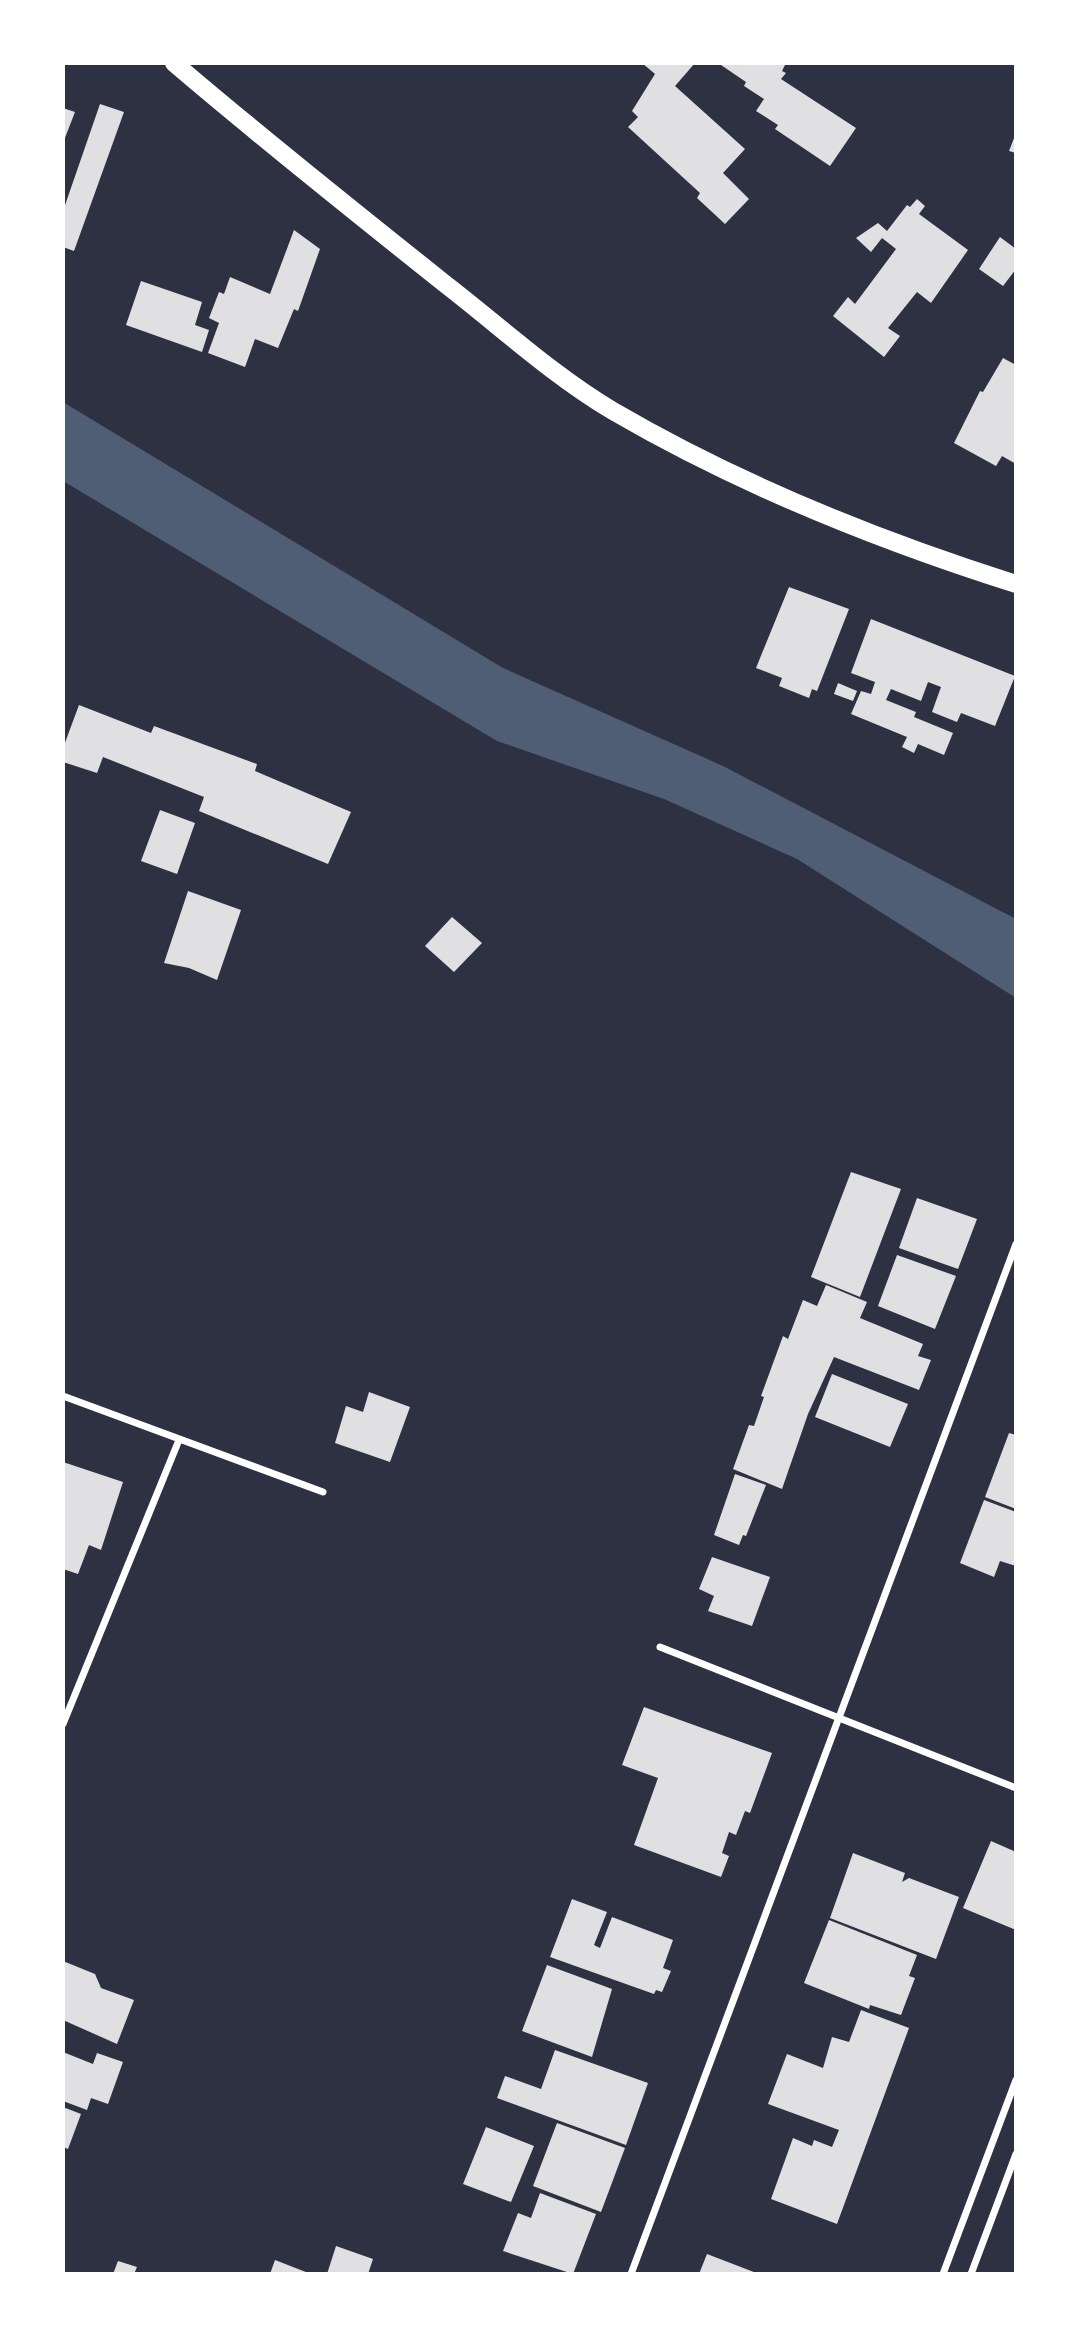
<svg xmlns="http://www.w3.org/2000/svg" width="1079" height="2337" font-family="'IBM Plex Sans',sans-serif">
<rect width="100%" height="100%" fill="#2d3142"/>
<!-- water -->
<path fill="#4f5d75" d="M63 402 503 668 723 766 1016 919V998L797 859 664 799 497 741 63 481Z"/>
<!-- building -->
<path fill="#e0e0e3" d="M642 63H695L675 86 745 149 723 173 749 199 725 224 697 198 700 193 628 127 638 117 632 111 655 74Z
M723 63H786L782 71 786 73 781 79 856 128 830 166 775 129 778 125 756 111 764 99 744 86 746 82 721 65Z
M100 104 124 112 74 251 63 247V211Z
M63 108 75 112 63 143Z
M1016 133V153L1009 151Z
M917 199 925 206 919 214 968 250 931 303 917 292 888 328 900 336 884 357 833 316 848 297 855 304 896 249 882 238 871 252 856 238 878 223 887 231 907 205 910 207Z
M294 230 320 249 298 311 294 309 278 348 255 339 245 367 208 353 219 323 209 318 219 292 224 294 230 277 270 294Z
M1000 237 1016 249V269L1003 286 979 269Z
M141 281 202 302 195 325 209 330 202 352 126 325Z
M1003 358 1016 365V464L1002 456 996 466 954 443 980 391 983 392Z
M789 587 849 609 817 691 812 689 809 698 779 686 782 678 756 668Z
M871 619 1015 676 995 726 961 713 957 722 932 712 941 687 928 682 921 701 891 689 886 700 916 712 914 717 953 733 944 755 918 744 914 753 902 747 907 737 851 714 861 691 871 694 875 682 851 673Z
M838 683 857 691 853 701 834 694Z
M79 705 151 733 154 726 257 764 255 771 351 812 328 864 199 811 204 797 103 757 97 773 63 762V748Z
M160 810 195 823 177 874 141 861Z
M188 891 241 910 217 980 189 968 164 963Z
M452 917 482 943 454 972 425 946Z
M851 1172 901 1189 860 1297 811 1277Z
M917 1198 977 1219 958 1269 899 1248Z
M897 1255 956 1276 935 1329 878 1306Z
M826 1285 867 1302 860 1318 923 1344 918 1356 931 1360 919 1390 834 1357 808 1414 782 1489 733 1469 749 1425 754 1426 764 1397 761 1396 783 1336 788 1339 803 1300 817 1306Z
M832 1374 908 1404 890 1447 815 1417Z
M369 1392 410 1407 390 1462 335 1443 346 1406 363 1412Z
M1009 1433 1016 1435V1509L985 1497Z
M63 1462 123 1482 101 1550 89 1545 78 1574 63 1569Z
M735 1474 766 1485 746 1536 743 1535 739 1545 714 1535Z
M984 1500 1016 1512V1566L1000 1561 994 1577 960 1563Z
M712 1557 770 1577 752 1626 708 1611 714 1596 699 1589Z
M644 1707 772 1753 750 1813 745 1811 736 1835 729 1832 722 1853 729 1856 721 1877 634 1845 658 1778 622 1765Z
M991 1841 1016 1852V1930L963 1908Z
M853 1853 905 1873 902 1882 909 1878 959 1897 936 1959 830 1918Z
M572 1899 607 1912 594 1945 600 1948 612 1917 673 1940 663 1968 671 1971 662 1992 656 1990 654 1994 550 1957Z
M829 1920 917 1955 909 1976 915 1978 901 2015 870 2005 869 2009 804 1983Z
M63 1961 95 1974 101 1988 134 2000 117 2044 63 2020Z
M547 1965 612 1989 592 2057 522 2031Z
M861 2010 909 2028 837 2224 771 2199 793 2138 812 2146 814 2140 832 2147 839 2130 768 2104 787 2054 823 2068 832 2037 849 2042Z
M555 2050 648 2083 626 2145 497 2098 505 2076 541 2089Z
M63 2052 93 2064 97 2053 123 2062 108 2104 91 2098 87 2110 63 2101Z
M63 2107 81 2114 68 2149 63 2147Z
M557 2123 625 2148 601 2212 533 2186Z
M486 2127 534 2146 511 2202 463 2184Z
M540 2193 596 2214 573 2274 503 2251 518 2213 531 2218Z
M336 2246 373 2259 368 2274H327Z
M707 2254 759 2274H699Z
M275 2260 311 2274H270Z
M118 2261 137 2267 134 2274H113Z"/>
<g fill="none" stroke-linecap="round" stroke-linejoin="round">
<!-- minor -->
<path stroke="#fff" stroke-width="7" d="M63 1396 323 1492
M660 1647 1016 1788
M63 1724 179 1440
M631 2274 1016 1244
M943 2274 1016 2080
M971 2274 1016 2154"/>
<!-- primary -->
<path stroke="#fff" stroke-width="18" d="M174 63C264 140 356 213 449 287 503 329 554 376 613 411 740 485 877 540 1016 584"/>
</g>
<!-- border -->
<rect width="1079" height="2337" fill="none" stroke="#ffffff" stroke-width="130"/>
</svg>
